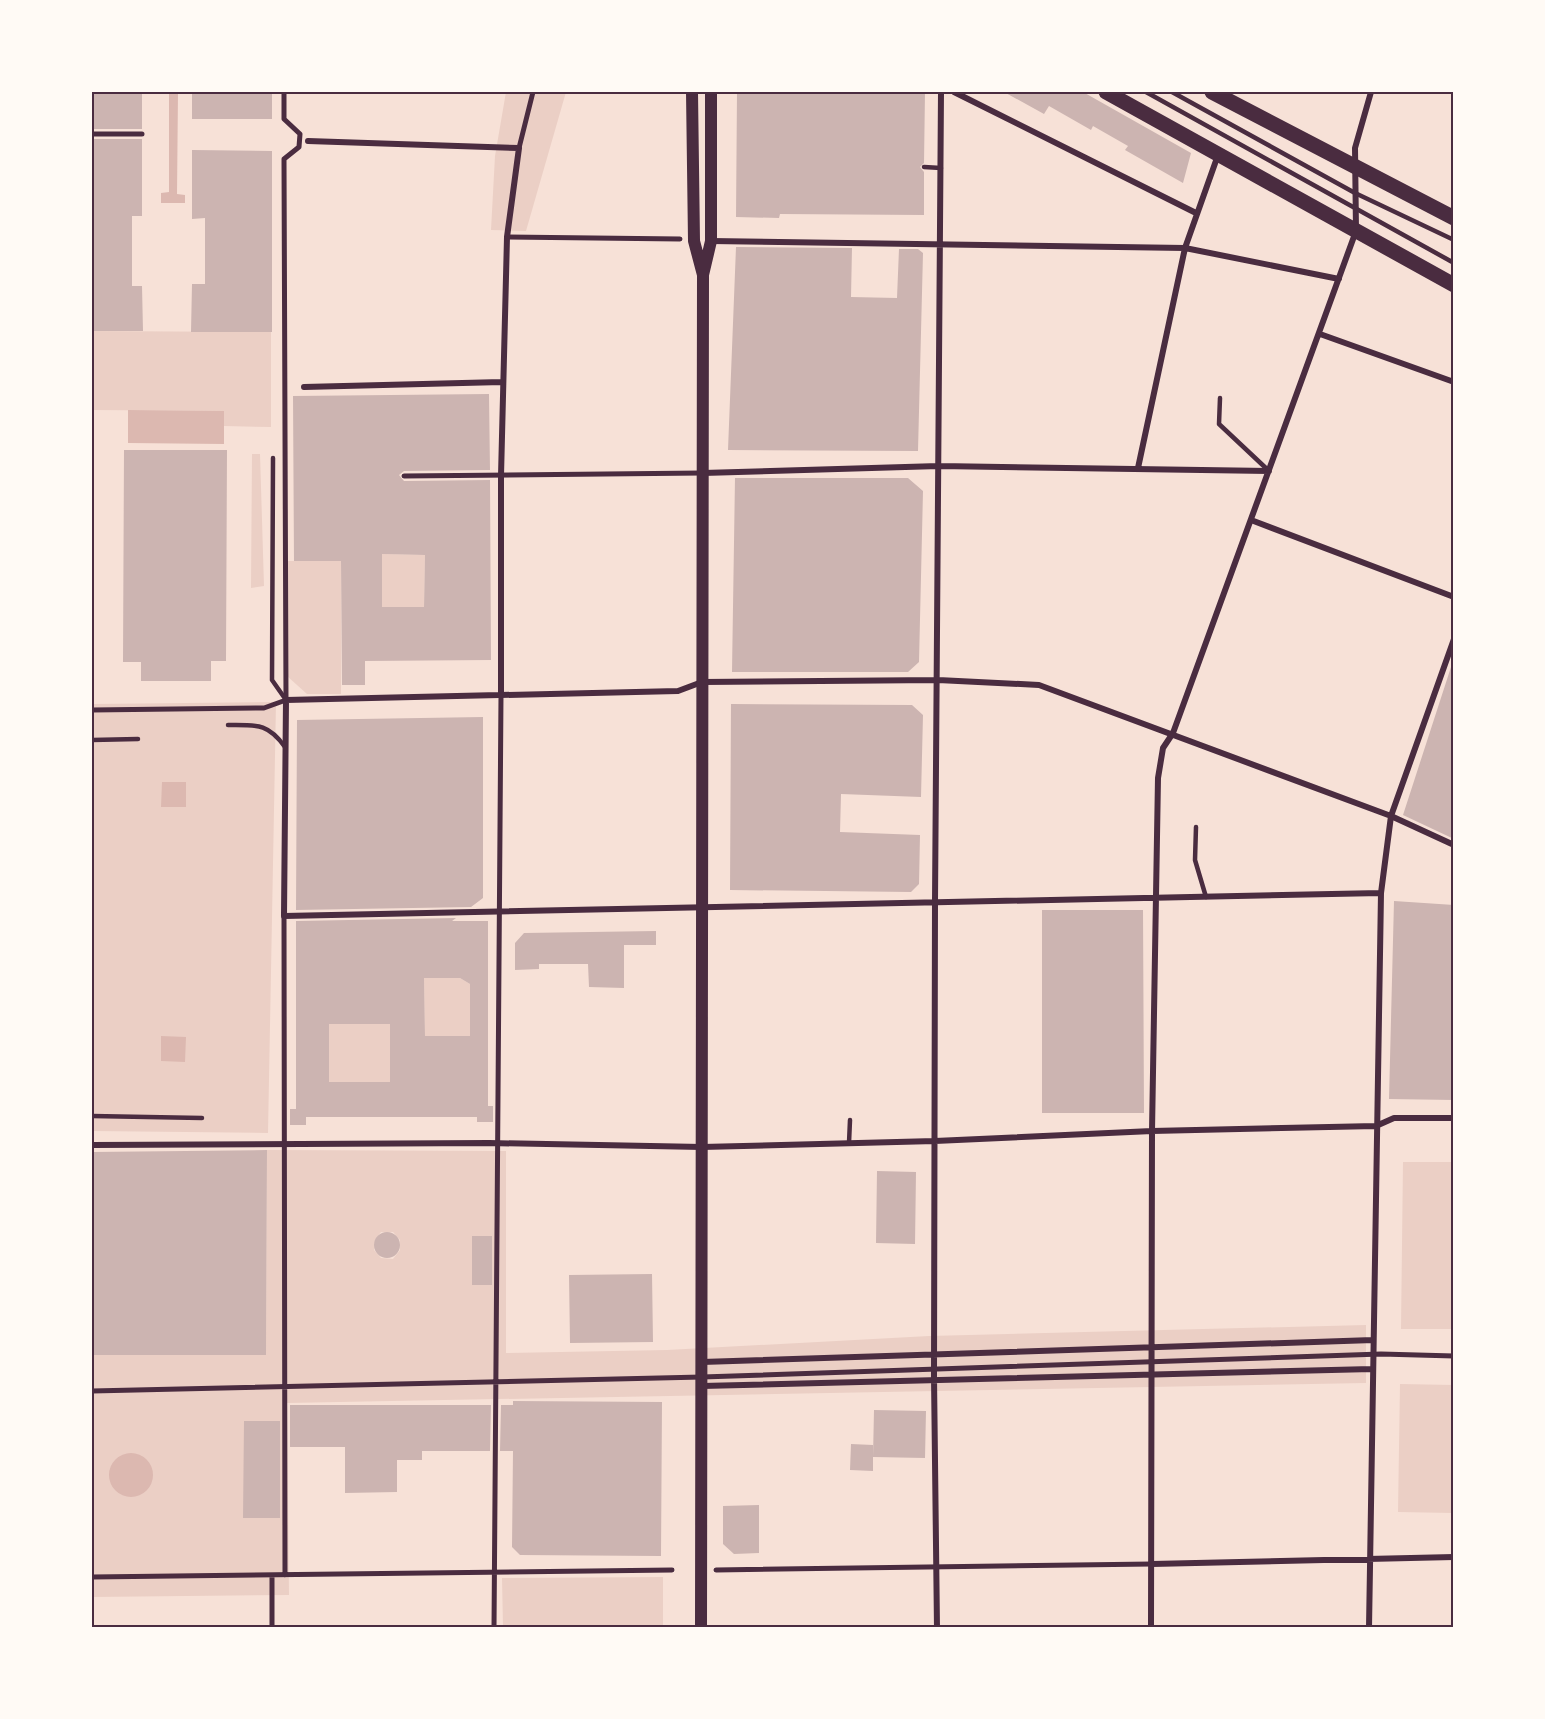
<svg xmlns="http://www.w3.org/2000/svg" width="1545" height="1719" font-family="'Exo 2',sans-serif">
<rect width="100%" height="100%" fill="#f7e1d7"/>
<!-- green -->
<path fill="#ebcfc5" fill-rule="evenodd" d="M506 92H566L526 231 491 230 495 156Z
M93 331 271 332V427L224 426V411L93 410Z
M252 454H260L264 586 251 588Z
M382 554 425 555 424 607H382Z
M287 561H341V694H307L287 676Z
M276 702 268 1133 92 1131V704Z
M424 978H460L470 984V1036H425Z
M329 1024H390V1082H329Z
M267 1150 506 1151V1353L667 1350 929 1336 1366 1325V1383L287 1403 289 1595 92 1597V1355H266ZM381 1232H393L400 1240V1250L393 1259 381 1258 374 1250 375 1240Z
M1403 1162H1453V1329H1401Z
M1400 1384 1453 1385V1513L1398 1512Z
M663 1577V1627H503L502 1578Z"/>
<!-- water -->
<path fill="#dcb8b0" d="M169 92H178L177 194 185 195V203H161V193L169 192Z
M128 410 224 411V444L128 443Z
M162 782H186V807H161Z
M161 1036 186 1037 185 1062 161 1061Z
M109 1475a22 22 0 1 1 44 0a22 22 0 1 1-44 0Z"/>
<!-- building -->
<path fill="#ccb4b1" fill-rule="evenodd" d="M92 92H142V129H92Z
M192 92H272V119H192Z
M737 92H925L924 163 920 167 924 172V215L780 214 779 218 736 217Z
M1004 92H1083L1191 153 1183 183 1125 150 1128 146 1093 126 1091 130 1049 106 1044 114Z
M92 139H142V216H132V286H142L143 331H92Z
M192 150 272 151V332H191L192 284H205V218L192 219Z
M736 247 852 248 851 297 897 298 899 249H918L923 253 918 451 728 450Z
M489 394 490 470 404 471 399 475 404 481 490 480 491 660 365 661V685H342L341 561H294L293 396ZM382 554 425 555 424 607H382Z
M124 450H227L226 661H211V681H141V662H123Z
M735 478H908L923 491 919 662 908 672H732Z
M1451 667 1454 668V839L1403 815Z
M731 704 912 705 923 715 921 797 841 794 840 832 920 835 919 884 911 892 730 890Z
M483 717V898L471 907 296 910 297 720Z
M1394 901 1454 905V1100L1389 1099Z
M1042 910H1143L1144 1113H1042Z
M456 918 452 921H488V1106H493V1122H477V1117H306V1125H290V1109H296V921ZM424 978H460L470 984V1036H425ZM329 1024H390V1082H329Z
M656 931V945H624V988L589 987 588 964H539V969L515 970V943L524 933Z
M267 1150 266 1355H92V1152Z
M877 1171 916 1172 915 1244 876 1243Z
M374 1245a13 13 0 1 1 26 0a13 13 0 1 1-26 0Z
M472 1236H492V1285H472Z
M652 1274 653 1342 570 1343 569 1275Z
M513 1401 662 1402 661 1556 520 1555 512 1547 513 1451H500L501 1405H513Z
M290 1405H491L490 1451H422V1460H397V1492L345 1493V1447H290Z
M874 1410 926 1411 925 1458 873 1457Z
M244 1421H280V1518H243Z
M851 1444 873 1445V1471L850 1470Z
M759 1505V1553L734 1554 723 1544V1506Z"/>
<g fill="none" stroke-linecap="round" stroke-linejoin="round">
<!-- service -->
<path stroke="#4a2c40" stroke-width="4.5" d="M1146 92 1454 263
M1172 92 1355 193 1454 240
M924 167 941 168
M1220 398 1219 424 1269 471
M273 458 272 680 286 700
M228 725C257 725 268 723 285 747
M92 740 138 739
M1196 827 1195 860 1206 897
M92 1116 202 1118
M849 1143 850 1120"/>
<!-- pedestrian -->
<path stroke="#4a2c40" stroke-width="5" d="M92 134H142
M519 148 533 92
M507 237 680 239
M404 476 702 473
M92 710 264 708 286 700 284 159 299 147 300 134 284 119V92
M284 916 285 1575
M92 1391 702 1377 1381 1354 1454 1356
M716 1570 1152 1564
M272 1576V1628
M92 1577 672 1570
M494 1628 501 695"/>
<!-- minor -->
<path stroke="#4a2c40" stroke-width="6" d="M954 92 1196 213
M308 141 519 148 507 237 501 476V695
M711 241 1185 248 1339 279
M1320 334 1454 382
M304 387 502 382
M1138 468 1185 248 1218 155
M703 473 939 466 1269 471
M1251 520 1454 597
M1381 893 284 916 286 700 678 691 702 682 938 680 1039 685 1391 816 1454 845
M92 1145 489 1143 702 1147 935 1141 1152 1131 1376 1126 1394 1118H1454
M702 1362 1373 1340
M702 1386 1372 1369
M1152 1564 1454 1557
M937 1628 934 1377 935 901 941 92
M1151 1628 1152 1131 1158 778 1163 748 1173 733 1356 231 1355 148 1371 92
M1369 1628 1381 893 1391 816 1454 639"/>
<!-- secondary -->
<path stroke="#4a2c40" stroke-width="12" d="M692 92 694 241 703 275
M701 1628 703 275 711 241V92"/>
<!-- primary -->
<path stroke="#4a2c40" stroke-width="15" d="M1106 92 1454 285
M1212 92 1454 218"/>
</g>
<!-- border -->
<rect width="1545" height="1719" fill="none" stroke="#fffaf5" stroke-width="186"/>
<rect x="93" y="93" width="1359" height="1533" fill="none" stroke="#4a2c40" stroke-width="2"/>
</svg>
